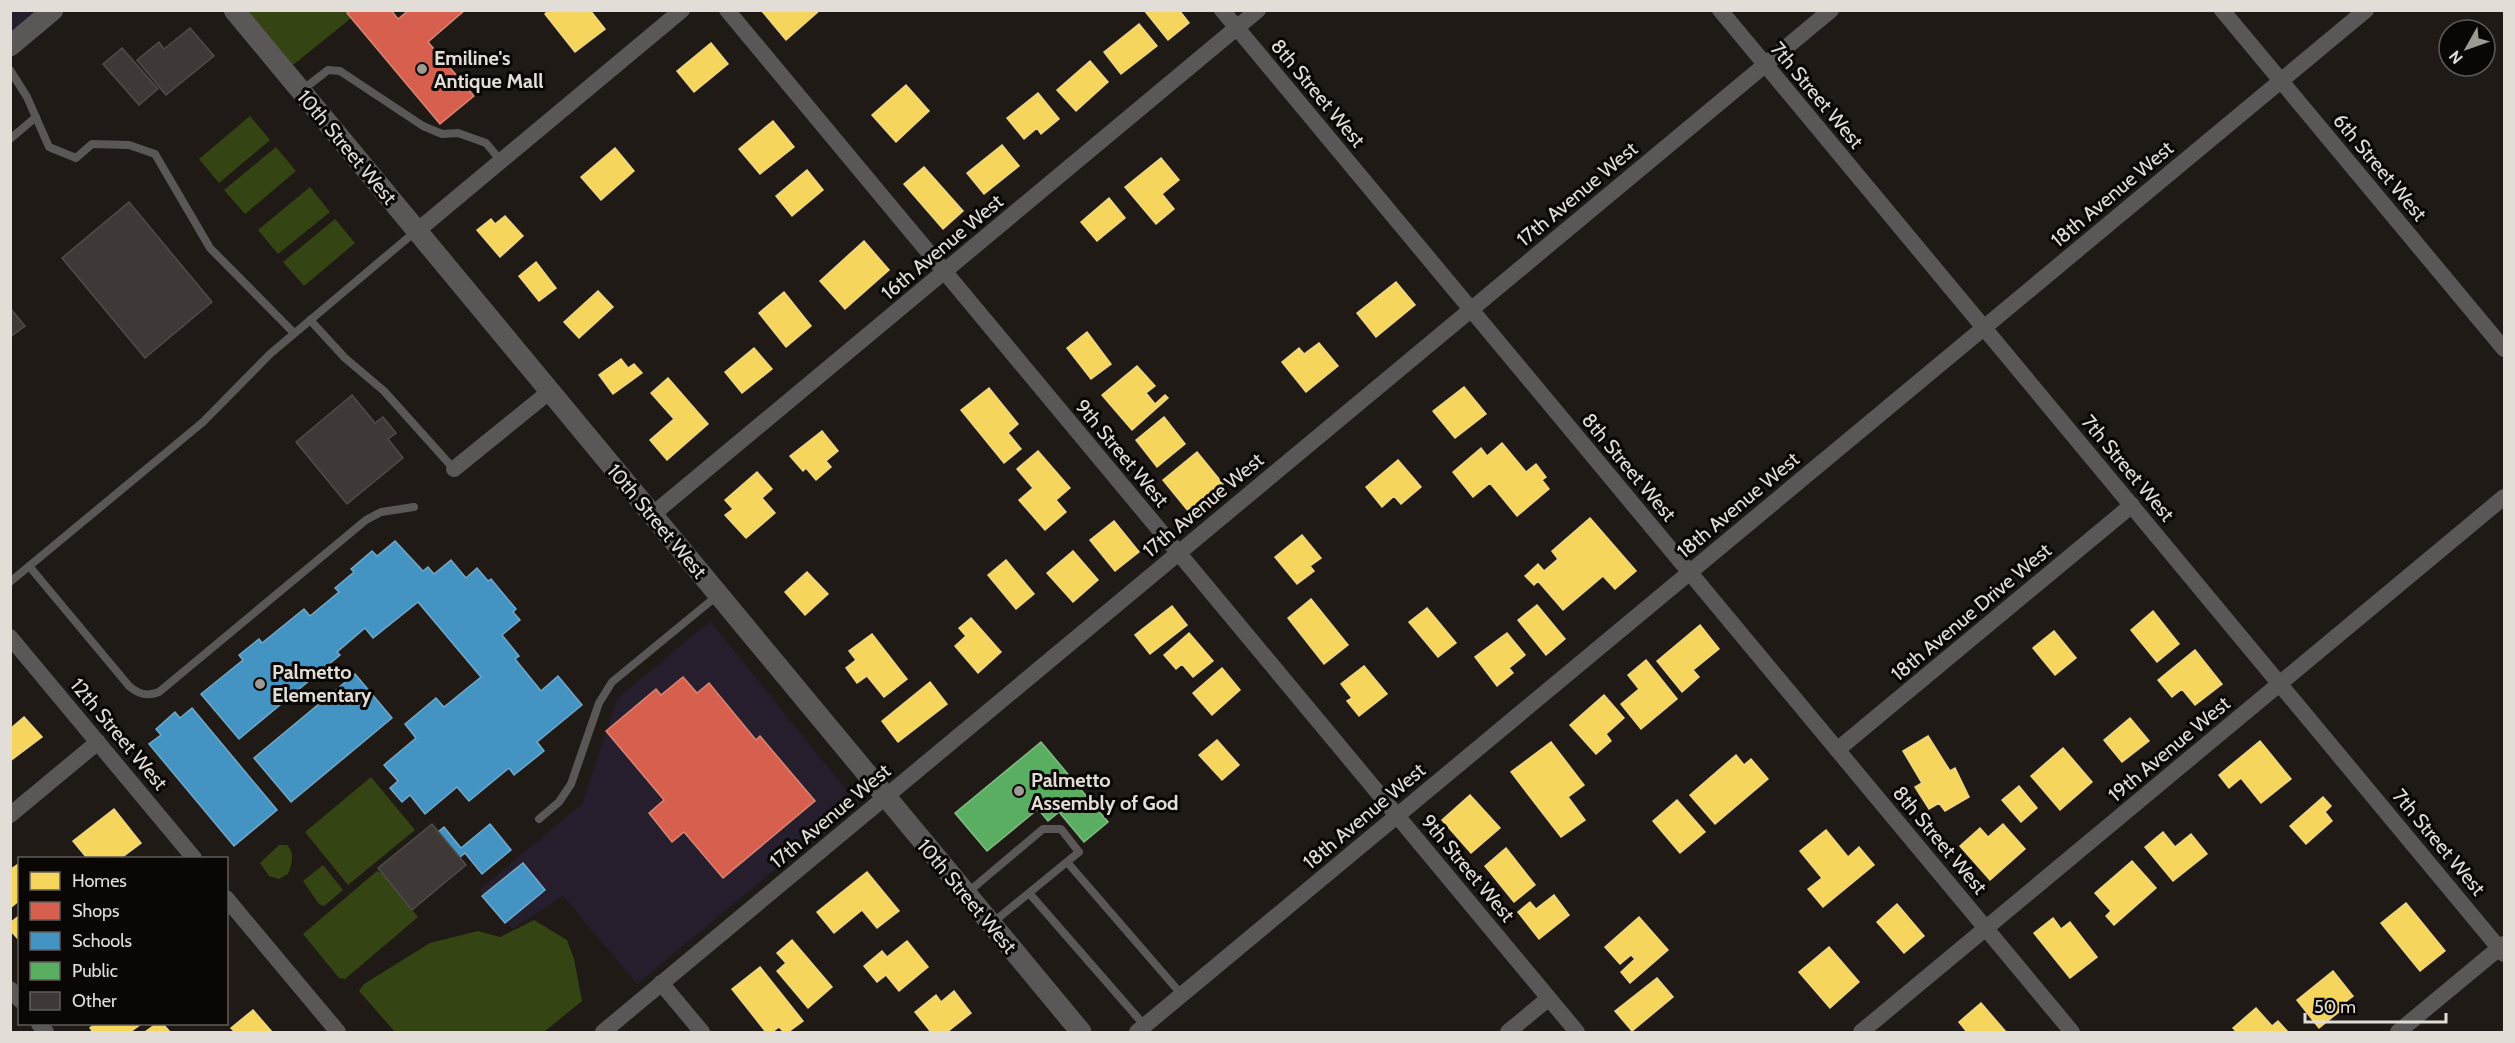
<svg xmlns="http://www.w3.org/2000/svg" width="2515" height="1043" font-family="Cabin,sans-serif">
<rect width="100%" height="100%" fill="#1f1a16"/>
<!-- commercial -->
<path fill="#261e2c" d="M11 11H37L11 33Z
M710 621 856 802 637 984 563 896 512 929 479 890 582 804 617 699Z"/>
<!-- green -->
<path fill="#354413" d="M248 11H360L293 65Z
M250 116 270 140 219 183 199 159Z
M276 147 296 171 245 214 224 190Z
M310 187 330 212 278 254 258 230Z
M335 219 355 243 304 286 283 262Z
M371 777 415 830 348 885 305 832Z
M279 845H287C295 852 292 865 288 874L279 879 269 876 260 863Z
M323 865 343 890 324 906 319 904 303 881Z
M377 871 383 874 418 917 345 979 339 978 303 934Z
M534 920 567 940 574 959 582 1001 544 1032H395L359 991 364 984 430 943 478 931 500 937Z"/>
<!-- homes -->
<path fill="#f6d55c" stroke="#f0d781" stroke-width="1.5" d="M549 10H577L579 13 590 10 605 29 575 52 545 14Z
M761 10H820L786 40Z
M1144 10H1179L1189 23 1168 40Z
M1139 24 1157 46 1121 74 1104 52Z
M711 43 728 64 694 92 677 71Z
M1090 61 1108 82 1076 111 1057 90Z
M906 85 929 111 896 142 872 115Z
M1038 93 1059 119 1041 134 1037 128 1024 139 1007 118Z
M773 121 794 147 760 174 739 149Z
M1002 145 1019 166 984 194 967 173Z
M615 148 634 171 601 200 581 177Z
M1161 158 1179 180 1162 194 1174 209 1156 224 1125 187Z
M924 167 963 211 943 229 904 184Z
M807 170 823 190 792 216 776 196Z
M1109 198 1125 218 1097 241 1081 222Z
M505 216 523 236 500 257 477 230 491 219 495 224Z
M864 241 889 270 845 309 820 281Z
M536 262 556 288 539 301 519 276Z
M1396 282 1415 305 1376 337 1357 313Z
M598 291 613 307 579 338 564 322Z
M784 292 811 326 786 347 759 313Z
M1087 332 1111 364 1091 379 1067 348Z
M1319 343 1338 366 1306 392 1282 362 1299 348 1304 354Z
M754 348 772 369 742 393 725 372Z
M621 359 628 368 634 364 642 373 613 394 599 375Z
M1137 366 1155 386 1146 393 1155 404 1165 395 1168 398 1132 430 1102 395Z
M668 378 708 424 667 460 650 440 674 419 651 393Z
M1464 387 1486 414 1455 438 1433 411Z
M989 388 1018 424 1008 433 1021 449 1004 463 961 410Z
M1164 417 1185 444 1157 467 1136 440Z
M822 431 838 451 826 461 831 467 816 480 806 468 803 471 790 456Z
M1502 443 1526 472 1536 464 1546 477 1542 480 1549 489 1517 516 1490 483 1473 497 1453 472 1481 448 1487 456Z
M1038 451 1070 488 1056 500 1066 512 1045 530 1019 500 1033 488 1017 469Z
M1197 452 1223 484 1189 512 1163 480Z
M1398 460 1421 487 1401 504 1394 496 1382 507 1366 487Z
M757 472 772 489 762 498 775 513 746 538 725 515 733 509 725 500Z
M1590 518 1636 571 1615 589 1603 576 1563 610 1538 581 1534 585 1525 576 1538 564 1544 571 1558 559 1552 551Z
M1114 521 1139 552 1115 571 1090 540Z
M1302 535 1321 558 1310 566 1314 571 1297 584 1275 557Z
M1073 551 1098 580 1073 602 1047 573Z
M1006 560 1034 594 1016 609 988 575Z
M807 572 828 594 805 615 785 592Z
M1311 599 1348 645 1324 664 1288 618Z
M1537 605 1565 639 1546 655 1518 620Z
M1172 606 1187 625 1150 654 1135 635Z
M1427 608 1456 643 1438 657 1409 622Z
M2153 611 2179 644 2157 662 2131 630Z
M971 618 1001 652 978 673 955 646 966 636 959 628Z
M1700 625 1719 649 1693 670 1699 677 1682 692 1657 661Z
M2054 631 2076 658 2055 675 2033 648Z
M1189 633 1213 661 1193 677 1182 664 1176 669 1164 655Z
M1507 633 1525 655 1509 668 1513 673 1497 686 1475 657Z
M872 634 907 679 884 697 867 676 857 683 846 668 856 660 849 651Z
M2195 650 2222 684 2195 705 2182 689 2172 697 2158 680Z
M1646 660 1677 699 1641 729 1621 704 1639 689 1628 675Z
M1364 666 1387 694 1359 716 1347 701 1352 698 1341 684Z
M1222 668 1240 690 1212 715 1193 693Z
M930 682 947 704 898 742 882 721Z
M1604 695 1624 718 1606 734 1611 741 1596 754 1570 725Z
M24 717 42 737 10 761V729Z
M2130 718 2149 741 2122 762 2104 740Z
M1928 736 1950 771 1955 768 1969 797 1945 811 1939 803 1929 809 1915 787 1922 783 1903 751Z
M1217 740 1239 765 1222 780 1199 755Z
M2260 741 2291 779 2261 803 2241 778 2229 788 2219 775Z
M1551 742 1584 785 1568 797 1585 820 1561 837 1511 772Z
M2063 748 2092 782 2060 810 2031 776Z
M1736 755 1744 765 1751 759 1768 779 1715 824 1690 795Z
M2019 786 2037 808 2021 822 2002 800Z
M1470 795 1500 828 1471 853 1442 820Z
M2323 797 2331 806 2325 812 2332 821 2306 844 2290 826Z
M1677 800 1705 832 1680 853 1653 821Z
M114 809 141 843 121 858H87L73 841Z
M2003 824 2025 849 1990 880 1960 846 1980 828 1988 837Z
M1826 830 1848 857 1859 847 1874 865 1823 907 1808 889 1822 878 1800 851Z
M2163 832 2175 847 2191 834 2207 854 2173 881 2145 847Z
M1506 848 1535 885 1514 902 1485 866Z
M2132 861 2156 888 2114 925 2106 916 2111 911 2095 893Z
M20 863V900L10 908V870Z
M867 872 899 911 877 928 862 910 834 933 817 912Z
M1554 895 1569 915 1539 939 1518 912 1530 902 1536 909Z
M2406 903 2445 951 2420 971 2381 923Z
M1897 904 1924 936 1904 953 1877 922Z
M20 915V941L10 930V923Z
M1639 917 1668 950 1630 983 1621 972 1635 959 1631 955 1620 964 1605 947Z
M2053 918 2061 929 2070 922 2097 957 2070 978 2034 933Z
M792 940 832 987 808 1008 777 971 786 963 777 953Z
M907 941 928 967 899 991 886 975 877 982 864 966 882 951 887 957Z
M1829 947 1859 982 1830 1008 1799 972Z
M760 967 803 1021 788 1032H784L779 1027 772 1032H766L732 989Z
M2333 971 2353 996 2344 1003 2346 1006 2319 1028 2297 1000Z
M1657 978 1673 997 1632 1031 1615 1011Z
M954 991 971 1013 947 1032H931L915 1012 936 995 941 1002Z
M1981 1003 2006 1032H1967L1959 1022Z
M2256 1008 2272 1026 2278 1021 2288 1032H2237L2233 1028Z
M253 1010 272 1032H235L231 1028Z
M95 1024H141L130 1032H93L90 1028Z
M156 1024H163L170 1032H145Z"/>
<!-- shops -->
<path fill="#d6604d" stroke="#da8676" stroke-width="1.5" d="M350 10H391L398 19 409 10H465L428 42 474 96 440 124 347 13Z
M683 677 697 693 709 683 756 740 760 736 815 801 723 878 684 832 672 842 649 813 664 800 606 731 656 689 661 695Z"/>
<!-- schools -->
<path fill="#4393c3" stroke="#73a9c9" stroke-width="1.5" d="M395 541 423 571 428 567 434 574 451 560 466 578 477 568 488 581 491 579 516 609 513 612 520 620 502 635 519 656 515 659 541 691 558 676 582 705 537 742 544 751 514 775 509 768 469 801 457 787 425 814 410 795 402 802 390 788 398 781 384 765 416 738 405 724 436 698 444 707 481 677 418 602 373 638 365 628 337 652 340 655 239 739 201 694 243 660 239 655 259 639 262 643 304 609 310 616 339 592 335 588 354 572 351 569 372 551 377 556Z
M355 674 392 718 291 802 254 758Z
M192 708 277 810 234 846 149 744 161 735 156 729 175 712 180 718Z
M490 824 511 850 482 874 465 853 459 858 438 832 444 827 461 848Z
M523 863 545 890 505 923 482 896Z"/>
<!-- public -->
<path fill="#5aae61" stroke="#83bc84" stroke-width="1.5" d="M1041 742 1108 822 1084 842 1059 812 1048 821 1038 809 987 851 955 813Z"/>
<!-- building -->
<path fill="#3e3936" stroke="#504c49" stroke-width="1.5" d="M190 28 214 56 166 95 137 60 159 42 164 49Z
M122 48 158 89 139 105 103 64Z
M129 202 212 302 145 358 62 258Z
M10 308 25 326 10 337Z
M352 395 375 423 383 417 396 433 388 439 403 458 347 504 296 442Z
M432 824 466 865 412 910 378 868Z"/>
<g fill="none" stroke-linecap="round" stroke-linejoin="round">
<!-- service -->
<path stroke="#5a5756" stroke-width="8" d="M10 70 27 97 49 147 76 158 92 144 129 145 155 154 210 248 294 333
M301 91 328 70 340 71 423 126 442 134 458 133 486 143 501 161
M10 139 36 117
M310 320 345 358 384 391 454 469
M29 566 129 686C138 694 147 697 159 692L366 520 381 512 414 507
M10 582 203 422 270 354 416 231
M539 819 559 802 571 784 599 703 612 682 718 595
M1067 862 1182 995
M967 893 1043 829H1061L1079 852 991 924
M1029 893 1145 1026"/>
<!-- minor -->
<path stroke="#5a5756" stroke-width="16" d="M727 10 1577 1032
M1222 10 2072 1032
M1720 10 2504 954
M2222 10 2504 349
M417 231 682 10
M454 469 549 392
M652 515 1258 10
M10 637 194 858
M1837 750 2132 505
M10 815 98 742
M226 898 338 1032
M661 983 702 1032
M10 989 20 1000
M39 1024 46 1032
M603 1032 1831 10
M1137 1032 2366 10
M1508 1032 1549 998
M1861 1032 2504 497
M2398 1032 2504 944"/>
<!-- tertiary -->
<path stroke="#5a5756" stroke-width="21" d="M234 10 1081 1032
M10 46 53 10"/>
</g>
<!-- markers -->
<g fill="#9e9993" stroke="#090604" stroke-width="2">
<circle cx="422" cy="69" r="6"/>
<circle cx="260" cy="684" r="6"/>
<circle cx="1019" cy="791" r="6"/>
</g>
<g text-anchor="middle" stroke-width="6" stroke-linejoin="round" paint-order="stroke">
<!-- poi labels -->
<g font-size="20" font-weight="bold" fill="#e3ddd7" stroke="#090604" text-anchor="start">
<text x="434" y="65">Emiline's<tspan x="434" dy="23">Antique Mall</tspan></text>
<text x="272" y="679">Palmetto<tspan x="272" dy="23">Elementary</tspan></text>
<text x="1031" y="787">Palmetto<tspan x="1031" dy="23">Assembly of God</tspan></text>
</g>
<!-- street labels -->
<g font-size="20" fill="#e3ddd7" stroke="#090604">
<text transform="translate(1318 93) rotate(50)" y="7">8th Street West</text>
<text transform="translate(1817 95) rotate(50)" y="7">7th Street West</text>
<text transform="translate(347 147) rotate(50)" y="7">10th Street West</text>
<text transform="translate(2380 167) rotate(50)" y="7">6th Street West</text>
<text transform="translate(1577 194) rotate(-40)" y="7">17th Avenue West</text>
<text transform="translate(2112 194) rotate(-40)" y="7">18th Avenue West</text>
<text transform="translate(942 247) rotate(-40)" y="7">16th Avenue West</text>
<text transform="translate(1122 453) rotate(50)" y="7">9th Street West</text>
<text transform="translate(1629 467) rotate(50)" y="7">8th Street West</text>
<text transform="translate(2128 468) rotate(50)" y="7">7th Street West</text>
<text transform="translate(1203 505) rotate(-40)" y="7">17th Avenue West</text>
<text transform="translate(1738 505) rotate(-40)" y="7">18th Avenue West</text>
<text transform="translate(657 521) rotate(50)" y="7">10th Street West</text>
<text transform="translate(1971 612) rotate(-40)" y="7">18th Avenue Drive West</text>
<text transform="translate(119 734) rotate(50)" y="7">12th Street West</text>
<text transform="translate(2169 749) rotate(-40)" y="7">19th Avenue West</text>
<text transform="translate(830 816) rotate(-40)" y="7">17th Avenue West</text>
<text transform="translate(1364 816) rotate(-40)" y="7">18th Avenue West</text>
<text transform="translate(1940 840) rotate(50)" y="7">8th Street West</text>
<text transform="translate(2439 842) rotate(50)" y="7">7th Street West</text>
<text transform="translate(1468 868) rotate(50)" y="7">9th Street West</text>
<text transform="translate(967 896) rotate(50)" y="7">10th Street West</text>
</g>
</g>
<!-- border -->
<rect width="2515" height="1043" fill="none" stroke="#e3ddd7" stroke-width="24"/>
<!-- legend -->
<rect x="18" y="857" width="210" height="168" fill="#090604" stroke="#605c58" stroke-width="1.5"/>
<rect x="30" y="872" width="30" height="18" fill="#f6d55c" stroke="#605c58" stroke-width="1.5"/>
<text x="72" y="887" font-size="18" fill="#e3ddd7">Homes</text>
<rect x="30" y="902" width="30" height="18" fill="#d6604d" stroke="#605c58" stroke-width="1.5"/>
<text x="72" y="917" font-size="18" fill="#e3ddd7">Shops</text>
<rect x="30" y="932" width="30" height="18" fill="#4393c3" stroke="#605c58" stroke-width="1.5"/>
<text x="72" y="947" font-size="18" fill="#e3ddd7">Schools</text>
<rect x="30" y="962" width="30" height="18" fill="#5aae61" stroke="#605c58" stroke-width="1.5"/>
<text x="72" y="977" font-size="18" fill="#e3ddd7">Public</text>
<rect x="30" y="992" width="30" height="18" fill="#3e3936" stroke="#605c58" stroke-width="1.5"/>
<text x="72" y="1007" font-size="18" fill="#e3ddd7">Other</text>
<!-- north arrow -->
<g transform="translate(2467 48) rotate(230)"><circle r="28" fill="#090604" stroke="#605c58" stroke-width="1.5"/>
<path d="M0-4.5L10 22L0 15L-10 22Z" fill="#9e9993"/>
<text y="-9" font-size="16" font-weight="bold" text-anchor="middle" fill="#e3ddd7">N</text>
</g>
<!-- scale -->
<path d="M2305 1013v9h141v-9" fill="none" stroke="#e3ddd7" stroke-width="3"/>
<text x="2314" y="1013" font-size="18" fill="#e3ddd7" stroke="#090604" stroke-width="4.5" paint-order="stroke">50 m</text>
</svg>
